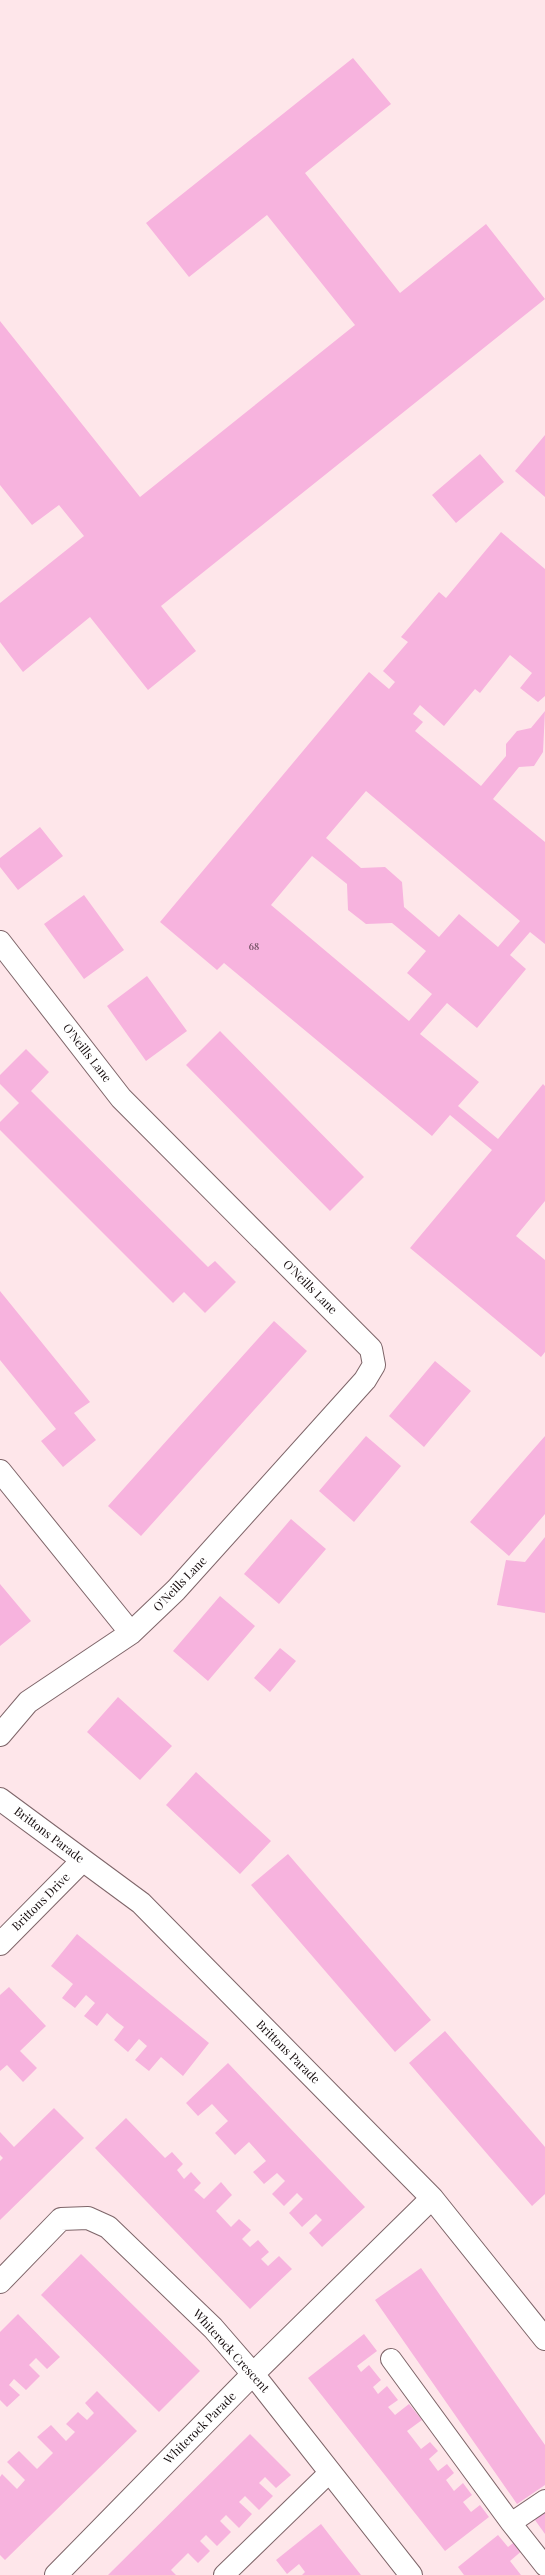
<svg xmlns="http://www.w3.org/2000/svg" width="545" height="2575" font-family="'Playfair Display',serif">
<rect width="100%" height="100%" fill="#fee6ea"/>
<!-- building -->
<path fill="#f7b3de" fill-rule="evenodd" d="M353 58 391 104 305 173 400 293 486 224 545 299 161 606 196 651 148 690 90 617 23 672 0 642V603L84 536 59 505 32 525 0 485V321L140 497 355 325 267 215 189 277 146 223Z
M545 435V497L515 471Z
M480 454 504 482 456 523 432 495Z
M501 532 545 569V696L538 702 520 688 532 673 510 655 480 693 475 689 444 726 420 705 413 714 423 722 415 731 481 786 506 756V744L517 731 531 728 545 711 543 752 534 766 519 767 493 799 545 842V944L530 932 510 955 526 969 477 1028 447 1003 420 1034 479 1082 458 1106 498 1139 543 1084 545 1086V1201L516 1236 545 1260V1352L541 1357 410 1248 492 1150 450 1115 432 1136 224 963 217 970 160 922 369 672 389 689 395 682 383 671 408 642 401 637 439 592 446 598ZM366 791 520 921 498 947 459 914 439 937 404 907 402 882 385 867 361 868 326 838ZM312 856 347 884 348 910 366 924 392 923 426 951 407 973 432 994 409 1021 271 905Z
M40 827 63 856 18 890 0 867V858Z
M84 895 124 950 84 979 44 924Z
M147 976 187 1031 146 1061 107 1006Z
M220 1031 364 1177 330 1211 186 1065Z
M26 1049 49 1072 31 1091 208 1267 215 1261 236 1282 205 1313 184 1292 173 1303 0 1130V1122L19 1103 0 1084V1075Z
M0 1291 90 1402 74 1413 96 1440 63 1467 41 1441 56 1429 0 1360Z
M274 1321 307 1351 141 1536 108 1506Z
M435 1361 471 1391 424 1447 389 1416Z
M366 1436 401 1466 354 1522 319 1491Z
M545 1436V1514L509 1556 470 1522Z
M291 1519 326 1549 279 1604 244 1574Z
M545 1537V1613L497 1605 506 1560 525 1562Z
M0 1584 31 1621 0 1646Z
M220 1596 255 1626 208 1681 173 1651Z
M280 1648 296 1661 270 1692 254 1678Z
M118 1697 172 1746 140 1780 87 1732Z
M196 1772 271 1841 240 1874 166 1805Z
M288 1854 431 2020 395 2052 251 1885Z
M77 1934 209 2043 183 2076 161 2057 149 2071 135 2060 147 2046 139 2039 128 2052 114 2040 124 2027 116 2021 107 2013 97 2026 84 2016 95 2003 86 1995 75 2008 62 1998 73 1984 51 1966Z
M9 1987 46 2026 20 2051 37 2068 23 2082 7 2065 0 2071V1995Z
M445 2031 545 2147V2194L532 2206 409 2063Z
M228 2063 365 2207 322 2247 309 2233 322 2220 316 2214 302 2227 289 2213 303 2199 297 2193 284 2206 272 2194 285 2181 277 2173 264 2184 253 2172 266 2161 249 2142 235 2155 215 2133 228 2121 212 2104 198 2116 186 2103Z
M54 2108 84 2138 0 2220V2161L3 2158 0 2155V2132L14 2147Z
M126 2118 165 2158 172 2152 183 2164 177 2170 184 2179 191 2172 201 2183 194 2190 204 2199 221 2182 232 2195 216 2211 231 2227 239 2219 251 2230 242 2239 250 2247 258 2240 269 2252 261 2259 268 2266 279 2256 292 2269 250 2309 95 2148Z
M81 2254 200 2371 159 2412 41 2295Z
M421 2268 545 2445V2485L517 2504 375 2300Z
M18 2314 60 2357 47 2369 36 2358 29 2365 40 2376 26 2390 14 2379 9 2385 20 2395 7 2407 0 2400V2332Z
M364 2334 377 2351 357 2366 361 2372 369 2365 381 2380 373 2387 378 2394 387 2386 398 2400 388 2407 395 2415 409 2404 422 2420 407 2431 421 2449 430 2442 438 2451 429 2459 438 2471 447 2464 454 2473 446 2480 454 2491 463 2483 472 2495 463 2502 471 2512 480 2505 489 2517 445 2551 308 2378Z
M97 2391 137 2431 5 2560 0 2555V2477L2 2474 17 2489 25 2480 7 2462 19 2451 37 2469 53 2453 37 2437 51 2425 66 2441 75 2432 66 2424 78 2412 87 2420 94 2413 85 2403Z
M250 2434 291 2475 276 2488 265 2477 259 2483 273 2496 259 2510 245 2496 239 2502 252 2514 239 2528 226 2515 220 2521 231 2532 217 2546 206 2535 200 2541 210 2551 198 2563 188 2553 171 2570 176 2575H108Z
M545 2512V2534L535 2520Z
M321 2524 338 2546 361 2575H302L305 2572 299 2564 287 2574 276 2560Z
M498 2535 508 2547 517 2540 524 2549 510 2561 521 2575H464L458 2567Z"/>
<g fill="none" stroke-linecap="round" stroke-linejoin="round">
<!-- service casing -->
<g stroke="#7e6569" stroke-width="22">
<path id="service" d="M391 2359 511 2523 545 2500
M511 2523 545 2566
M224 2575 330 2472"/>
</g>
<!-- minor casing -->
<g stroke="#7e6569" stroke-width="24">
<path id="minor" d="M0 942 121 1098 371 1349 374 1365 365 1380 176 1590 131 1633 28 1702 0 1735
M0 1471 131 1633
M0 1799 141 1903 432 2198 545 2339
M0 1944 82 1861
M0 2282 61 2219 88 2218 108 2227 213 2328 253 2374 411 2575
M56 2575 253 2374 432 2198"/>
</g>
<!-- service -->
<use href="#service" stroke="#fff" stroke-width="20"/>
<!-- minor -->
<use href="#minor" stroke="#fff" stroke-width="22"/>
</g>
<g text-anchor="middle" stroke-width="3" stroke-linejoin="round" paint-order="stroke">
<!-- number labels -->
<g font-size="10" fill="#4d3540">
<text x="254" y="950">68</text>
</g>
<!-- street labels -->
<g font-size="12" fill="#140b0c" stroke="#fff">
<text transform="translate(87 1053) rotate(52)" y="4">O'Neills Lane</text>
<text transform="translate(310 1287) rotate(45)" y="4">O'Neills Lane</text>
<text transform="translate(180 1584) rotate(-46)" y="4">O'Neills Lane</text>
<text transform="translate(49 1835) rotate(37)" y="4">Brittons Parade</text>
<text transform="translate(41 1902) rotate(-45)" y="4">Brittons Drive</text>
<text transform="translate(288 2052) rotate(45)" y="4">Brittons Parade</text>
<text transform="translate(231 2351) rotate(48)" y="4">Whiterock Crescent</text>
<text transform="translate(200 2428) rotate(-45)" y="4">Whiterock Parade</text>
</g>
</g>
</svg>
